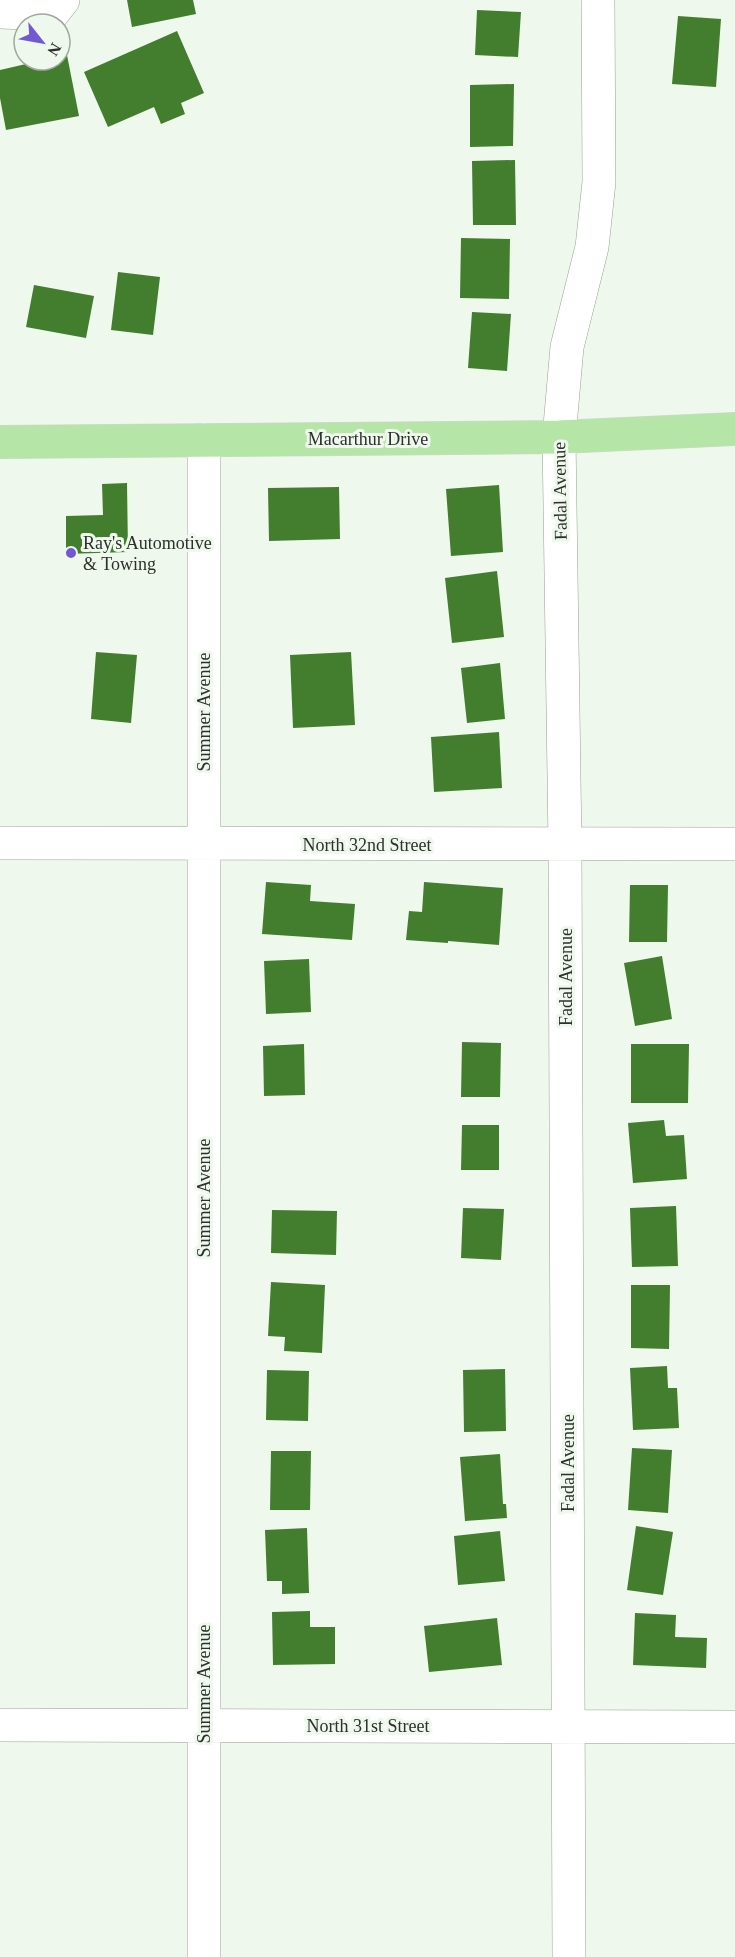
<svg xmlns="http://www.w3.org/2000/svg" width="735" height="1957" font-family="'Times New Roman',serif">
<rect width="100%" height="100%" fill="#eef8ec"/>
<!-- building -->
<path fill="#427e2e" d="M127 0H193L196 14 132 27Z
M477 10 521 12 518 57 475 55Z
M678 16 721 19 716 87 672 84Z
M177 31 204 93 181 103 185 114 161 124 154 107 108 127 84 72Z
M65 45 79 116 6 130 0 98V70L39 61V60H60V46Z
M514 84 513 146 470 147V85Z
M515 160 516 225H473L472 161Z
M461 238 510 239 509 299 460 298Z
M118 272 160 277 153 335 111 330Z
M34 285 94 296 86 338 26 327Z
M472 312 511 314 507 371 468 368Z
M127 483 128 552 66 554V516L103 515 102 484Z
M499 485 503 552 451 556 446 489Z
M339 487 340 539 269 541 268 488Z
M497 571 504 637 452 643 445 578Z
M96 652 137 655 131 723 91 719Z
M351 652 355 725 293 728 290 655Z
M500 663 505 719 467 723 461 668Z
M499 732 502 788 434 792 431 737Z
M266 882 311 885 310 901 355 904 352 940 262 934Z
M424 882 503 888 499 945 448 941V943L406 940 409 911 422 912Z
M630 885H668L667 942H629Z
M662 956 672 1019 635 1026 624 963Z
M309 959 311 1012 266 1014 264 961Z
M462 1042 501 1043 500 1097H461Z
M304 1044 305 1095 264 1096 263 1046Z
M631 1044H689L688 1103H631Z
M664 1120 666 1136 684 1135 687 1179 633 1183 628 1123Z
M462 1125H499V1170H461Z
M676 1206 678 1266 632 1267 630 1208Z
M463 1208 504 1209 501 1260 461 1258Z
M272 1210 337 1211 336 1255 271 1253Z
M271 1282 325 1285 322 1353 284 1351 285 1337 268 1336Z
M631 1285H670L669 1349 631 1348Z
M667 1366 668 1388H677L679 1428 633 1430 630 1368Z
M505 1369 506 1431 464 1432 463 1370Z
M267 1370 309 1371 308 1421 266 1420Z
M632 1448 672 1450 668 1513 628 1510Z
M271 1451H311L310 1510H270Z
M500 1454 503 1504H506L507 1518 465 1521 460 1457Z
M636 1526 673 1532 663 1595 627 1590Z
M307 1528 309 1593 282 1594V1581H267L265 1530Z
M500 1531 505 1581 458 1585 454 1536Z
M310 1611V1627H335V1664L273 1665 272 1612Z
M635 1613 676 1615 675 1637 707 1638 706 1668 633 1665Z
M497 1618 502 1665 429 1672 424 1626Z"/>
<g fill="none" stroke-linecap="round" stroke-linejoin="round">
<!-- minor casing -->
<g stroke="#979f94" stroke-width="34">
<path id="minor" d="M0 12 52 14 63 0
M204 440V1957
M0 843 735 844
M0 1725 735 1727
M569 1957 565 845 559 437 567 347 592 247 599 182 598 0"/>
</g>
<!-- major casing -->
<g stroke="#d5d6d5" stroke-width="34">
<path id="major" d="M0 442 559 437 735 429"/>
</g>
<!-- minor -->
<use href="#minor" stroke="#fff" stroke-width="33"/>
<!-- major -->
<use href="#major" stroke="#b6e5a8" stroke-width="33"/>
</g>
<!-- markers -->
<circle fill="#7258d2" stroke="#eef8ec" stroke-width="2" cx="71" cy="553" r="6"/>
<g text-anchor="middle" stroke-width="6" stroke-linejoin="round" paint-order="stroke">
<!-- street labels -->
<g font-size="18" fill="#2d302c" stroke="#eef8ec">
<text x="368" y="445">Macarthur Drive</text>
<text transform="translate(560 491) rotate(-91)" y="6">Fadal Avenue</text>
<text transform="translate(204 712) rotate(-90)" y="6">Summer Avenue</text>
<text x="367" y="851">North 32nd Street</text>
<text transform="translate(566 977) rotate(-90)" y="6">Fadal Avenue</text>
<text transform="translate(204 1198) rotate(-90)" y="6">Summer Avenue</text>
<text transform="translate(568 1463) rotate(-90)" y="6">Fadal Avenue</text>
<text transform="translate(204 1684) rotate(-90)" y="6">Summer Avenue</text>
<text x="368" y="1732">North 31st Street</text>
</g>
<!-- poi labels -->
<g font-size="18" fill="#2d302c" stroke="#eef8ec" text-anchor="start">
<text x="83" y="549">Ray's Automotive<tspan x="83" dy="21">&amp; Towing</tspan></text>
</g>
</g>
<!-- north arrow -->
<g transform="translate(42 42) rotate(121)"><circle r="28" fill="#eef8ec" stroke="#a1a89f" stroke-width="1.5"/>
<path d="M0-4.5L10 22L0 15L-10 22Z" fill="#7258d2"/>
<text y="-9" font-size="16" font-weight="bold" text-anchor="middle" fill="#2d302c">N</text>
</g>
</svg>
